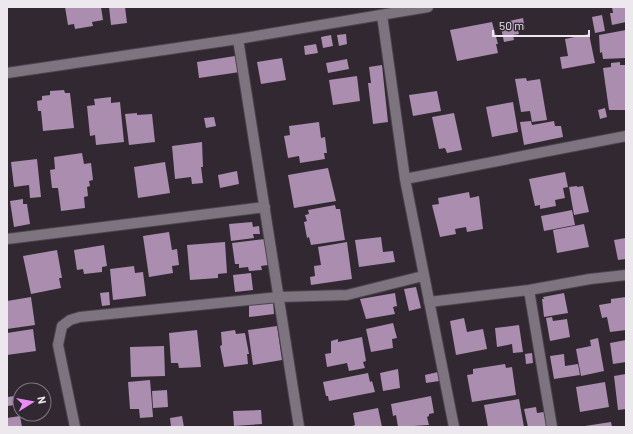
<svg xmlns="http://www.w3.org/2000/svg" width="633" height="434" font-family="Barlow,sans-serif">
<rect width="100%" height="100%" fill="#312832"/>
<!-- building -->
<path fill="#ab8daf" d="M65 7H101L103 20 92 22 93 26 75 29 74 24 68 25Z
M109 7H125L127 23 111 25Z
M612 7H626V22L612 25 610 13H613Z
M602 15 605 31 595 33 592 17Z
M523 18 525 29 518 30 519 34 513 35 514 40 504 42 500 23Z
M492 22 498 44H496L498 53 457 61 450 30Z
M626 30V58L603 59 602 52 600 53 599 35Z
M346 34 347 44 339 46 337 35Z
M589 34 595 63 562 69 560 57 568 56 565 39Z
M331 35 333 46 323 48 321 37Z
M316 44 318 53 305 55 304 46Z
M235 56V58L238 57 240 72 199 78 197 62Z
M282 58 286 80 261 84 257 62Z
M347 59 349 69 328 73 326 63Z
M620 62V65H626V110H609L603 68 611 67V63Z
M382 65 388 122 373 124 368 83H371L369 67Z
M357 76 360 101 333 105 329 80Z
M526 78 527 81 540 79 547 120 532 122 530 111 521 112 515 79Z
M64 90 65 93H70L74 128 43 131 41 111H38L37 101 42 100V96L50 95V91Z
M437 91 441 111 413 116 409 95Z
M111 97V103L120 102 124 142 96 145 95 135 90 136 87 106 95 105 94 99Z
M513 102 518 132 492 137 486 107Z
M605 108 607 117 600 119 598 110Z
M137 113V115L152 114 155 142 129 145 125 114Z
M454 113 462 150 447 153 445 148 439 149 432 117Z
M214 117 216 126 206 128 204 118Z
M531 121 532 125 554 121 555 126H561L563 137 524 145 520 122Z
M319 122 321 138 325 137 327 153H324L325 159 300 163 299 156 288 158 284 136 290 135 289 126Z
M202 142 203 167H201L203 183 192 184 191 177 175 179 172 146Z
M82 153 84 164 91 163 93 180 89 181 90 186 87 187 88 196 84 197 85 208 61 211 58 188H52L50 170 55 169 54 157Z
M37 159 41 197 30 198 29 185 14 187 11 162Z
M165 162 170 193 138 198 134 167Z
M328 168 336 201 294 208 288 175Z
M237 171 239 184 220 188 218 175Z
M565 172 568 187 563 188 565 198 555 200 556 206 540 209V205L535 206 529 179Z
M577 186V187L583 186 589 212 574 215 569 187Z
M469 192 470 198 479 196 483 229 467 232 466 227 455 229 456 234 440 237 432 205 439 204 438 198Z
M23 199V204H27L30 224 14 227 10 201Z
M335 205 336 209H340L345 240 311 245 309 237 307 238 304 222 307 221 305 215 309 214 308 210Z
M572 210 575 225 544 231 541 216Z
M252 222 253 227 259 226 260 234H253L254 238 231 241 229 224Z
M584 224 589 247 557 253 553 230Z
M169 232 172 250 177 249 179 265 172 266 173 273 149 277 143 236Z
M381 237 383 252 393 251 395 262 359 267 355 240Z
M626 238V259L618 260 614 240Z
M265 239 268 265 261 266 262 270 249 271 248 267 239 268V264H235L232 243Z
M225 242 227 273 218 274V278L190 280 187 245Z
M347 242 352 279 311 285 310 277 315 276 314 266 321 265 318 247Z
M104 245 107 266 102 267V272L84 274 83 269 77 270 74 250Z
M57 250 62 278H59L61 288 31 294 23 256Z
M134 266 135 273 143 272 146 296 113 300 110 269Z
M251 273 253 290 235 292 233 275Z
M416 287 421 308 409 311 404 289Z
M109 292 110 305 102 306 100 293Z
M395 293 397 306 393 307 395 314 366 319 360 299Z
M564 293 568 313 544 317 542 299H544L543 297Z
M31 297 35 325 7 329V301Z
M626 297V330L610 332 607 317 602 318 599 305 611 303V299Z
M273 302 274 314 249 317V304Z
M552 317 553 321 567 319 570 337 550 341 546 318Z
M464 318 467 332 483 329 487 349 456 355 450 321Z
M393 323 397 338 392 339 393 348 371 352 366 329Z
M519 325 523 352 513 353 512 344 497 347 495 328Z
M277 326 282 360 253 365 248 330Z
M33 329 36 351 7 355V333Z
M197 330 201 367 179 368 178 363H171L169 333Z
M235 330 236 334 245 333 249 354H247L248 364 224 367 220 346 222 345 221 332Z
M362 337 366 361 363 362 365 368 349 371 347 363 327 367 325 354 331 353V341L338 339V342Z
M598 338 604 371 581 376 576 349 591 346 590 340Z
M626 340V362L613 364 610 343Z
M164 346 165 376 131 377 130 347Z
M532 353 533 363 526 364 525 354Z
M564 354 565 366 578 364 580 375 554 379 550 356Z
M505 364 506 368 512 367 516 395 472 402 467 375 473 374V369Z
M398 369 400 388 383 391 380 373Z
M438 372 439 381 426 383 425 375Z
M368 373 370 382 372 381 375 392 329 401 328 396H326L323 382Z
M626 374V409L618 410 614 376Z
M150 380 153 417 140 418 139 409H130L128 382Z
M605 382 609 407 580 412 576 387Z
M167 390 168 407 153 408 152 391Z
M15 396 16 405 7 406V397Z
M431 396 434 413 429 414V416L427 417 429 425 398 427 396 415 393 416 391 404Z
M519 399 524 427H488L484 405Z
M536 407 537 413 544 412 548 427H528L524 409Z
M378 408 382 427H350L355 425 353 413Z
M261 410 262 424 234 426 233 411Z
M20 416 22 427H7V418Z
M182 416 184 427H171L170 418Z
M611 422 612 427H585V426Z"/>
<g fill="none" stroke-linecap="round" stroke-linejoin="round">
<!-- street casing -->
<g stroke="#4c454d" stroke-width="12">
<path id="street" d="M382 15 405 179 454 427
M238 39 299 427
M7 73 238 39 428 7
M405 179 626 136
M7 239 265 207
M529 290 552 427
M429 302 529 290 590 279 626 275
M75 427 58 345 62 326 70 320 80 317 279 297 347 295 423 276"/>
</g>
<!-- street -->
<use href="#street" stroke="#7e747f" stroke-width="10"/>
</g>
<!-- border -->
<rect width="633" height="434" fill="none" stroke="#ede8ee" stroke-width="16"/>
<!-- north arrow -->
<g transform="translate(32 402) rotate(79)"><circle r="19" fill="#312832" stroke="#7c757d"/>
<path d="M0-3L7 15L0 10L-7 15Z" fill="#ec8cfa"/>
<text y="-6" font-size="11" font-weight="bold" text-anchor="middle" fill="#ede8ee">N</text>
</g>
<!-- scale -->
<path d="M493 30v6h96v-6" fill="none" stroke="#ede8ee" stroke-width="2"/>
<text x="499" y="30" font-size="12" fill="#ede8ee" stroke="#312832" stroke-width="3" paint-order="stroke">50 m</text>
</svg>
